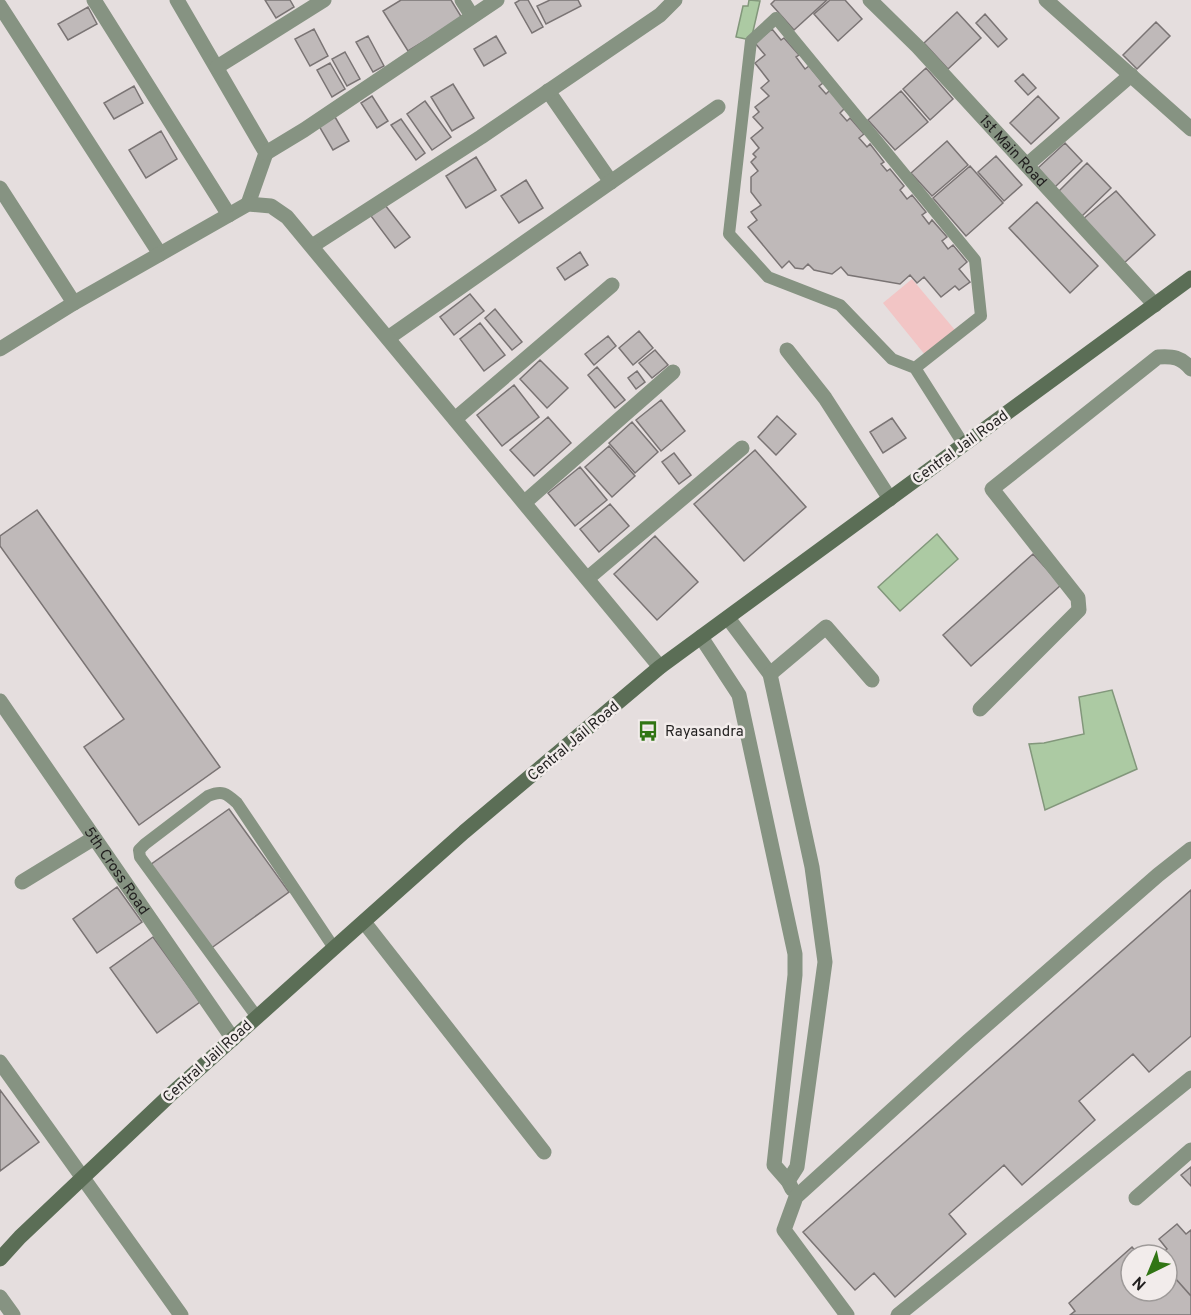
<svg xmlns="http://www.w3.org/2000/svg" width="1191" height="1315" font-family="Overpass,sans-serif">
<rect width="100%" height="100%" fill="#e5dede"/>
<!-- green -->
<path fill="#f2c5c5" d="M912 279 960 336 930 361 883 303Z"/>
<!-- water -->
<path fill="#accaa3" stroke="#82977b" stroke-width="1.5" d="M749 0 760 1 751 40 736 37 743 6H748Z
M937 534 958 559 900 611 878 587Z
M1112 690 1137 769 1045 810 1029 744 1044 743 1084 734 1079 697Z"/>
<!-- building -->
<path fill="#bfb9b9" stroke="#7a7474" stroke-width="1.5" d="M265 0H290L294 7 276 18Z
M401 0H451L462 18 408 51 383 11Z
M520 0H528L543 27 532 33 515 3Z
M550 0H578L581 6 546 24 537 6Z
M775 0H827L794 30 771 4Z
M830 0H845L862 19 838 41 814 14Z
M88 7 97 24 68 40 58 24Z
M957 12 981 38 948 69 924 43Z
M985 14 1007 39 998 47 976 23Z
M1156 22 1170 36 1137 69 1123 55Z
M314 29 328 56 310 66 295 39Z
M772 29 781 40 784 38 799 55 796 57 805 69 809 66 823 83 819 86 826 94 830 90 845 108 840 113 847 121 850 118 864 134 859 138 867 147 870 144 884 162 881 164 887 171 890 169 904 186 900 190 907 199 912 195 926 212 922 215 929 224 932 220 947 237 942 241 948 249 953 245 967 262 959 269 970 282 959 290 955 286 941 297 924 277 917 283 910 275 900 284 848 275 841 267 832 274 814 270 808 264 803 269 795 268 789 261 782 268 748 227 757 220 751 212 761 205 751 192V177L758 171 751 162 756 157 753 154 759 148 751 138 763 128 753 117 759 112 755 107 769 96 761 88 769 81 755 63 765 55 755 43Z
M368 36 384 66 373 72 356 42Z
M496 36 506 53 484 66 474 49Z
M345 52 360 79 347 86 332 59Z
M330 63 345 89 332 97 317 70Z
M926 68 953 99 930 120 903 89Z
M1023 74 1036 88 1028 95 1015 81Z
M453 84 474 118 452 131 431 97Z
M134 86 143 103 114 119 104 103Z
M901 91 928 122 895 150 868 120Z
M372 96 388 121 377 128 361 103Z
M1038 96 1059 118 1031 144 1010 123Z
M425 101 451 137 432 150 407 114Z
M335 117 349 141 333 150 319 126Z
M401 119 425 153 416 160 391 125Z
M161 131 177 159 146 178 129 150Z
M947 141 968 165 932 196 911 173Z
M1065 143 1082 161 1055 187 1038 168Z
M996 156 1022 185 1004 201 978 172Z
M476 157 496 190 466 208 446 176Z
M1087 163 1111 188 1082 216 1058 192Z
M970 166 1003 203 966 236 933 198Z
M526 180 543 208 519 223 501 196Z
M1116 191 1155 235 1123 264 1083 219Z
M1037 202 1098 266 1070 293 1009 228Z
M385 205 410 237 395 248 371 216Z
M580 252 588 265 565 280 557 268Z
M470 294 484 311 454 335 440 317Z
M495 309 522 342 512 350 485 318Z
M480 323 505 355 484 371 460 339Z
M639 331 653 348 633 365 619 348Z
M608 336 616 346 594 365 585 354Z
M655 350 668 365 652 378 639 363Z
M540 360 568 388 547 408 520 379Z
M597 367 625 400 615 408 588 375Z
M637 371 645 382 636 389 628 378Z
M514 385 539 417 502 446 477 415Z
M661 400 685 431 661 451 636 420Z
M777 416 796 434 776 455 758 437Z
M548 417 571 443 534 476 510 450Z
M892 418 906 438 883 453 870 432Z
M632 422 658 452 635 473 609 443Z
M609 446 635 476 612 497 585 467Z
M755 450 806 507 744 561 694 504Z
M674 453 691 475 679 484 662 462Z
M580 467 607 500 575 526 548 493Z
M610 504 629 526 599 552 580 529Z
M37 510 220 767 139 825 84 747 124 719 0 546V536Z
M655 536 698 582 657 620 614 574Z
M1033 554 1061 585 971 666 943 635Z
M229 809 289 892 210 949 150 865Z
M117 887 142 922 97 953 73 919Z
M1191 890V1036L1149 1072 1133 1054 1079 1101 1095 1120 1022 1185 1004 1165 949 1214 966 1234 895 1297 874 1273 855 1290 803 1232Z
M153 937 200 1002 157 1033 110 968Z
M0 1090 39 1142 0 1171Z
M1191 1167V1186L1181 1175Z
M1177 1224 1186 1234 1191 1230V1296L1167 1269V1255H1160L1167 1249 1159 1239Z
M1132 1247 1139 1255H1131V1291H1167V1269L1191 1296V1315H1070L1075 1311 1069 1303Z"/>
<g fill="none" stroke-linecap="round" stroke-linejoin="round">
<!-- service -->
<path stroke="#869382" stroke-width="12" d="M915 368 981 316 975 260 776 18 751 41 729 234 768 277 840 305 892 359 915 368 964 445
M257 1017 140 857 139 850 145 844 208 796C222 790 226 793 237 803L334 948"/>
<!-- minor -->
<g stroke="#869382" stroke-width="15">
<path d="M94 0 229 215"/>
<path d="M177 0 266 153 248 204"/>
<path d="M462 0 472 16"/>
<path id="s1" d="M870 0 918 47 1155 305"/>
<path d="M1046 0 1191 129"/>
<path d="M0 6 160 254"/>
<path d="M217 67 324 0"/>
<path d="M548 91 611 182"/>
<path d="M266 153 304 130 497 0"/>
<path d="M1027 165 1131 75"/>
<path d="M0 188 74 303"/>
<path d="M312 246 481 137 660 15 675 0"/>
<path d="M388 338 718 107"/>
<path d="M787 350 825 398 890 499"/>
<path d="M455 419 612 285"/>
<path d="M525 502 673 372"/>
<path d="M588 578 742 448"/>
<path d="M728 618 770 674 812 867 825 962 797 1167 788 1181"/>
<path d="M701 637 739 695 795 954V975L774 1165 788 1181 792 1189"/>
<path d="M770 674 826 627 872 680"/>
<path id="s2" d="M0 701 233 1039"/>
<path d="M980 709 1079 610 1078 598 992 489 1158 357C1173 356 1181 357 1191 369"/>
<path d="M22 882 94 838"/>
<path d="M364 922 544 1152"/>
<path d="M0 1062 181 1315"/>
<path d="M1136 1198 1191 1150"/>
<path d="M0 1297 13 1315"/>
<path d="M847 1315 784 1230 796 1197 968 1041 1158 875 1191 849"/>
<path d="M898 1315 1191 1078"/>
</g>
<!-- tertiary -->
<path stroke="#869382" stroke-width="15" d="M0 349 74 303 248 204 271 206 287 217 660 667"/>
<!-- secondary -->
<path stroke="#5b6e56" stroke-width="15" d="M0 1259 20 1237 169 1096 334 948 464 832 660 667 1191 278"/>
</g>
<!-- icons -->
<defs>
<g id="bus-bare" transform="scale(1.62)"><path d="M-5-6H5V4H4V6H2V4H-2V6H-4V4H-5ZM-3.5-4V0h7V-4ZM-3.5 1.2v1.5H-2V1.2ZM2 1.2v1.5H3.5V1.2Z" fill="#317514" stroke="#f2eceb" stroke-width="2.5" paint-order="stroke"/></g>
</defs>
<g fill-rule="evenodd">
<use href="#bus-bare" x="648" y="731"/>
</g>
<g text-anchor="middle" stroke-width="5" stroke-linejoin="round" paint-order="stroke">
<!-- street labels -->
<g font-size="15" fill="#211f1f" stroke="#f2eceb">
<text dy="5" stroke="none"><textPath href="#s1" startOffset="208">1st Main Road</textPath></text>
<text transform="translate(960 447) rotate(-36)" y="5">Central Jail Road</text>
<text transform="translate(573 741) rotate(-40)" y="5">Central Jail Road</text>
<text dy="5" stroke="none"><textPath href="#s2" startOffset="206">5th Cross Road</textPath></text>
<text transform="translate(207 1061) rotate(-42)" y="5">Central Jail Road</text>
</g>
<!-- poi labels -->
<g font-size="15" fill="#211f1f" stroke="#f2eceb" text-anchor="start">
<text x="665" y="736">Rayasandra</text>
</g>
</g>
<!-- north arrow -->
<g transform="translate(1149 1273) rotate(223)"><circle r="28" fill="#f2eceb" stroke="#9e9a99" stroke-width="1.5"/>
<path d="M0-4.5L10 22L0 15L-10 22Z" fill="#317514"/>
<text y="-9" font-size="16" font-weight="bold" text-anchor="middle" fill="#211f1f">N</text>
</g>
</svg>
